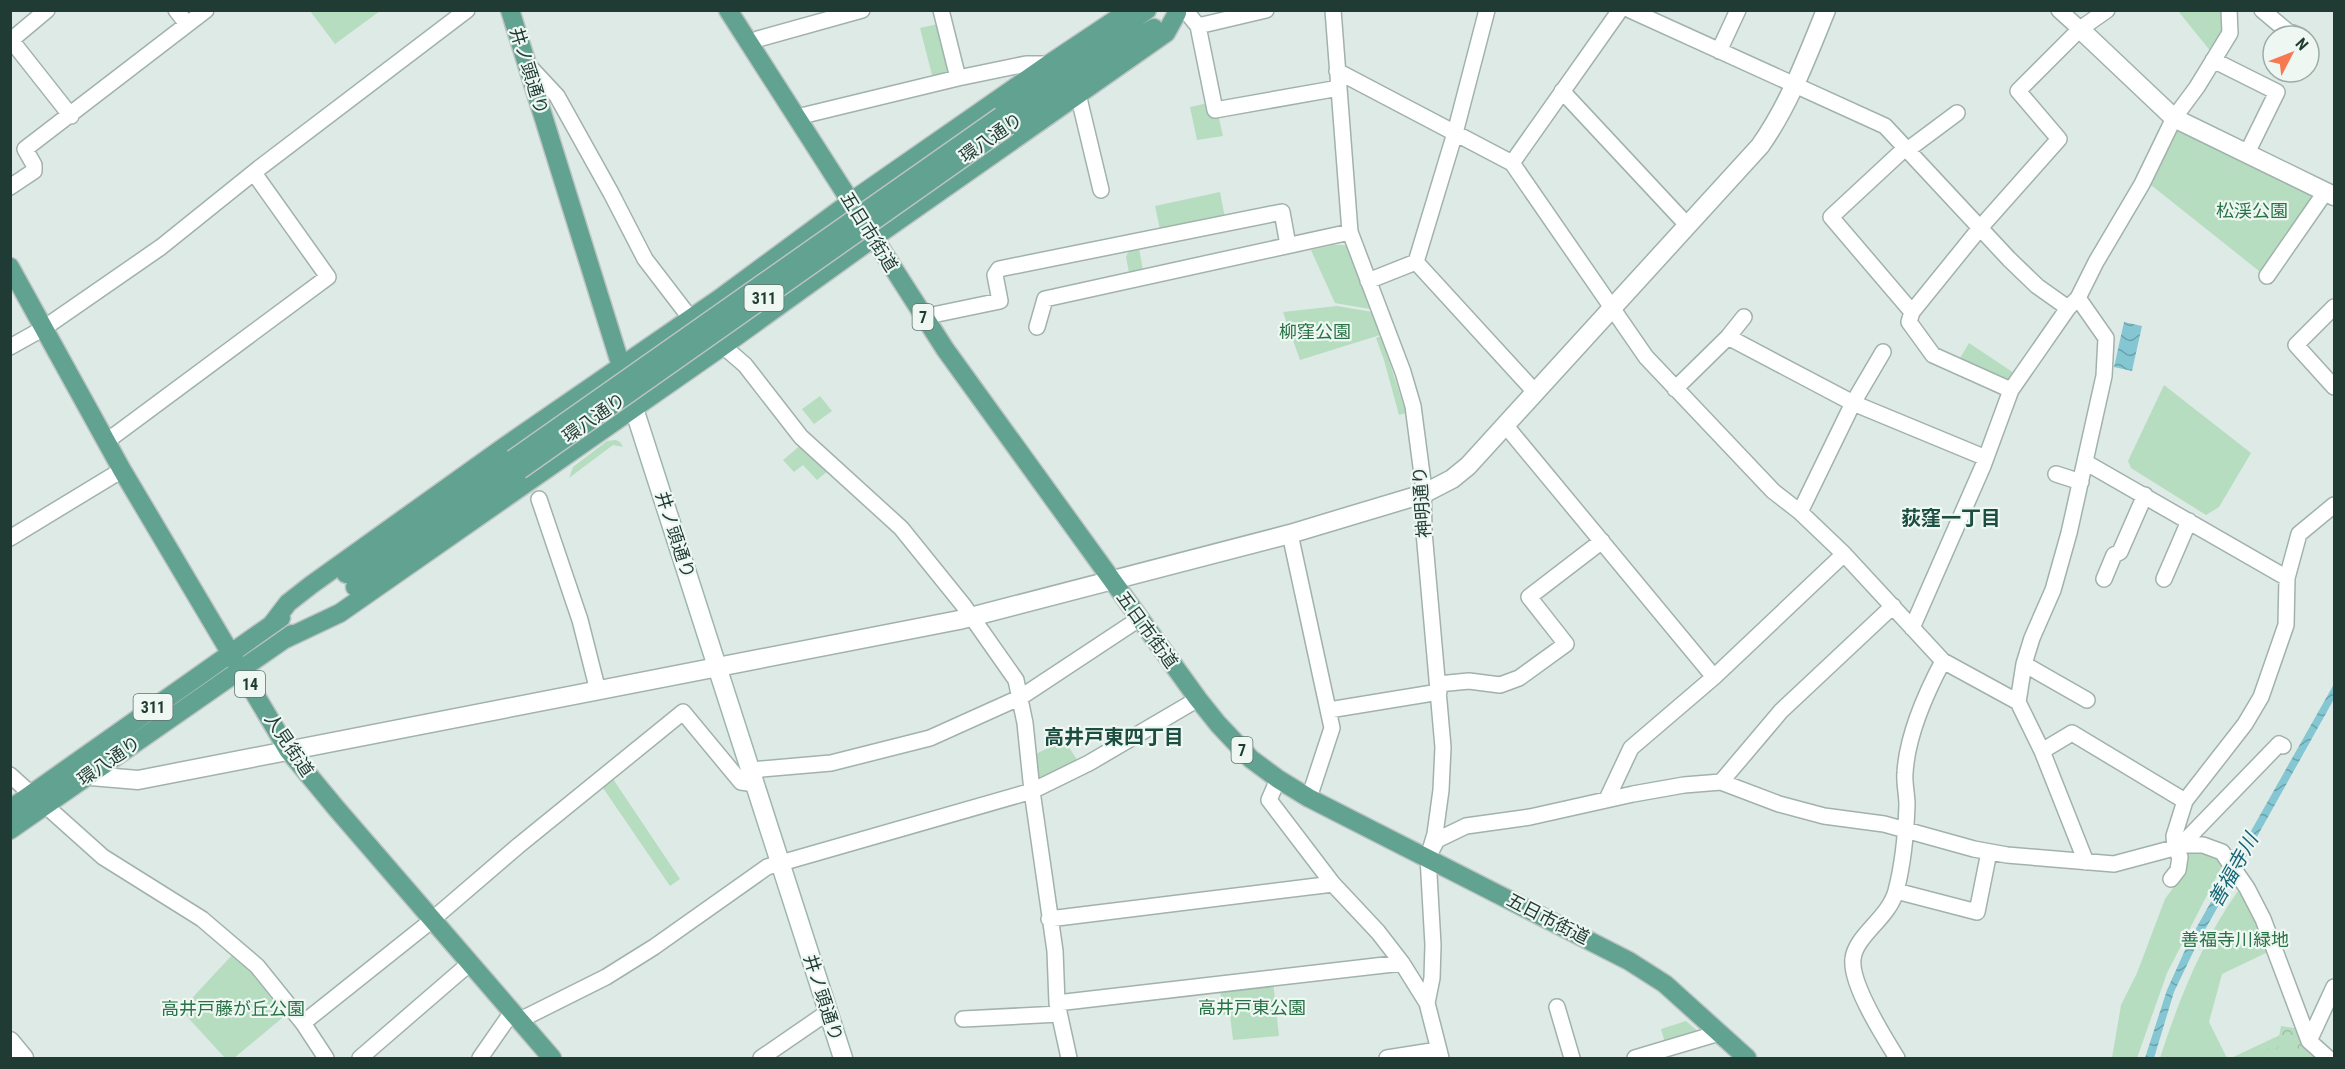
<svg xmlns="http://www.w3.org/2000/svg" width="2345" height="1069" font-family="'Roboto Condensed','Noto Sans JP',sans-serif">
<defs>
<pattern id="forest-crowns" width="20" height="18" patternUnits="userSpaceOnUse" patternTransform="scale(1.5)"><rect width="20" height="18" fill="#b6ddc0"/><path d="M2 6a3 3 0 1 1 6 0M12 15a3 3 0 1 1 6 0" fill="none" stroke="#9cbfa5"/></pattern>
<pattern id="water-waves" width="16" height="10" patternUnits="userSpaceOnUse" patternTransform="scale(1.5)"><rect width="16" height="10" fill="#84c6d2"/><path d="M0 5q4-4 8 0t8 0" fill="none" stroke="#6ba2ab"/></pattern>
</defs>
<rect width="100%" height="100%" fill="#deeae5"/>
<!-- green -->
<path fill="#b6ddc0" d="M310 11H380L335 44Z
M2178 11H2225L2226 26 2212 53Z
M938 24 949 70 948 75 933 79 920 28Z
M1208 103 1218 114 1223 136 1197 140 1190 107Z
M2176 129 2319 194 2264 275 2151 185Z
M1220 192 1225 218 1161 234 1155 206Z
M1333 245H1346L1370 309 1335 303 1311 250Z
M1139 248 1144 276 1129 273 1126 257 1129 250Z
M1337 306 1372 312 1380 335 1300 360 1283 312Z
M1381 336 1406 413 1399 415 1384 360 1376 338Z
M1969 343 2017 375 2011 387 1957 363Z
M2164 385 2251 453 2219 507 2206 515 2131 468 2128 461Z
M820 396 832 411 814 424 802 409Z
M616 440 620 442 623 447 613 445 569 478 573 467 607 441Z
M802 444 829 470 817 480 803 465 794 472 783 460Z
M1064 740 1080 764 1037 783 1034 755Z
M611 776 680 879 670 886 601 785Z
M2206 851 2220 858 2222 866 2167 973 2137 1058H2112L2121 1005 2137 973 2165 899 2185 871 2186 852Z
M2240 888 2268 952 2222 974 2209 1022 2227 1058H2160C2180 996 2202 942 2240 888Z
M233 954 253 971 287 1014 234 1058H225L181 1010Z
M1273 981 1279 1036 1233 1040 1230 1015H1223L1220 989Z
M1686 1021 1702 1035 1666 1046 1661 1029Z
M2295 1028 2304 1041 2323 1058H2231Z"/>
<!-- forest -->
<path fill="url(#forest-crowns)" d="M2281 1026 2300 1029 2305 1049 2318 1058H2244L2254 1049 2277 1048Z
M2203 1051V1058H2164L2165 1054 2177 1057Z"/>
<!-- water -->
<path fill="url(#water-waves)" d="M2124 322 2142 326 2132 371 2114 367Z
M2334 684V699L2197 944 2174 992 2154 1058H2145L2167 990 2190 939Z"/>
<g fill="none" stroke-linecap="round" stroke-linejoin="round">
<!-- minor casing -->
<g stroke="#a1b2ac" stroke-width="18">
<path id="minor" d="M176 10 187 24
M941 10 958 78
M1185 10 1198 26 1266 10
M1333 10 1350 232 1403 372 1413 406 1423 482 1424 532 1443 747 1441 790 1435 834 1428 857 1433 945 1432 978 1427 1003
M1487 10 1455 133 1416 262 1536 393
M1630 10 1885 126 2009 259 2037 286 2068 308
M2059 10 2080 29
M2262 10 2287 31 2300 36
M1198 26 1215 110 1339 88
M11 40 71 116
M10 41 47 10
M750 45 758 39 862 10
M1719 51 1738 10
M2213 60 2277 92 2247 153
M528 65 557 96 611 193 645 259 691 319
M1337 71 1512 163 1646 357 1773 491 1800 512 1844 554 1943 661 2018 702
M1562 91 1688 226
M1078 94 1101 190
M797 117 958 78 1026 64H1049
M1512 163 1620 10
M10 187 34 171V165L25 149 206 10
M2267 276 2326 191
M1368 281 1416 262
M2078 298 2106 338 2104 376 2069 533 2053 590 2032 638 2024 664 2018 702 2042 751 2086 862
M2334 307 2296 345 2334 387
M1912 312 1831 217 1901 152 1910 148 1957 113
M923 317 1000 301 995 275 999 269 1282 212 1288 245
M1037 327 1045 299 1350 232
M1728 337 1853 403 1986 458
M723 346 745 365 801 437 901 528 964 606 1016 680 1025 723 1032 791 1055 951 1057 1003 1069 1058
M10 347 44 328 161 247 258 169 467 10
M1675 389 1728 337 1744 317
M2011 390 1933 355 1909 322 1912 312 1980 228 2059 139 2018 91 2080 29 2107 10
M1506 426 1714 677
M107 441 328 277 254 173
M2085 462 2287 578
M2056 474 2081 482
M539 499 580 620 598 691
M1800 512 1853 403 1883 352
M1290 534 1332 728 1309 798
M10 538 122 470
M2104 579 2114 555 2120 552 2145 495
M2164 579 2189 521
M1912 628 1983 466 2011 390 2068 308 2078 298 2096 262 2142 184 2174 118 2197 87 2230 33 2229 10
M2024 664 2087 700
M1438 684 1469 681 1500 685 1519 678 1566 644 1529 597 1602 541
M1329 710 1439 692
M2042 751 2072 733 2185 801
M751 770 831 763 930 738 1021 697 1139 619
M10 775 31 794
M1278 779 1269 800 1333 884 1378 932 1402 963 1427 1003 1441 1058
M1721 782 1781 711 1893 606
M1607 799 1631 748 1714 677 1844 554
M46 806 103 857 202 919 257 966 303 1023 326 1058
M2185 845 2186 840 2279 744 2283 746
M1428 857 1437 840 1466 826 1530 817 1633 794 1684 785 1721 782 1779 804 1824 816 1884 824 1974 849 2007 855 2114 864 2185 845H2203L2222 852 2247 888 2263 919 2309 1041 2328 1058
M2171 879 2178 870 2180 857 2175 848 2174 836 2185 801 2245 724 2261 697 2286 625 2287 578 2299 534 2334 505
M1896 891 1977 912 1989 852
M1049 919 1333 884
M1057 1003 1402 963
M1557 1007 1572 1058
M963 1019 1059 1014
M521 1022 526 1017 606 977 654 947 767 867 1032 791 1089 763 1198 699
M303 1023 426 925 518 846 683 712 741 782 755 784
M2309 1041 2334 987
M360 1058 470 963
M480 1058 512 1012
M761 1058 828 1012
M1387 1058 1438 1050
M1635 1058 1719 1033
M1897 1058C1884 1037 1850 984 1853 959 1855 936 1889 918 1896 891 1903 864 1906 833 1907 805 1907 794 1904 783 1905 773 1907 737 1926 693 1943 661"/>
</g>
<!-- tertiary casing -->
<g stroke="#a1b2ac" stroke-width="21">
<path id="tertiary" d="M2080 29 2174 118 2334 196
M79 775 138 780 959 620 1290 534 1423 494 1452 479 1468 466 1760 146C1789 105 1807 57 1826 10
M10 1041 24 1058"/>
</g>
<!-- secondary casing -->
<g stroke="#9db7ad" stroke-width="21">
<path id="secondary" d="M629 393 843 1058"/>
</g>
<!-- primary casing -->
<g stroke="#bcc4c2" stroke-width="21">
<path id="primary" d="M510 10 621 366
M728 10 945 349 1198 699 1218 724 1251 759 1278 779 1309 798 1629 961 1665 984 1747 1058
M1001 116 1147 10
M1008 126 1101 61 1154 28
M10 267 122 470 288 750 336 808 552 1058
M346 574 513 459
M355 587 520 470
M272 624 288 603 311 585 504 447 719 299 849 203 1049 64 1130 10
M283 640 340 613 723 346 872 239 1166 33 1177 13
M10 809 281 618
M10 830 292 634"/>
</g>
<!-- minor -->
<use href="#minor" stroke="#fff" stroke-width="15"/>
<!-- tertiary -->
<use href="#tertiary" stroke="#fff" stroke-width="18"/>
<!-- secondary -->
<use href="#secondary" stroke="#fff" stroke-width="18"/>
<!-- primary -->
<use href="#primary" stroke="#61a291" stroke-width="18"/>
<!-- primary-bridge casing -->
<g stroke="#bcc4c2" stroke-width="21" stroke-linecap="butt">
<path id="primary-bridge" d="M513 459 1001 116
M520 470 1008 126"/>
</g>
<!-- primary-bridge -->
<use href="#primary-bridge" stroke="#61a291" stroke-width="18"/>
</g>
<g text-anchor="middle" stroke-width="4.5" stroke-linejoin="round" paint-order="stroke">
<!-- shield labels -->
<g fill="#eff7f3" stroke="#5d736d" stroke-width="1.5">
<rect x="744.5" y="285" width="39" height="26" rx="4.5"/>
<rect x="912.5" y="304" width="21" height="26" rx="4.5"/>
<rect x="235" y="671" width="30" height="26" rx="4.5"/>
<rect x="133.5" y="694" width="39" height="26" rx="4.5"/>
<rect x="1231.5" y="737" width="21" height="26" rx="4.5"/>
</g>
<g font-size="16" font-weight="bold" fill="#1f3b33">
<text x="764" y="304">311</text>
<text x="923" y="323">7</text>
<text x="250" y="690">14</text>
<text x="153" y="713">311</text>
<text x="1242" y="756">7</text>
</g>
<!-- street labels -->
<g font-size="18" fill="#1f3b33" stroke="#eff7f3">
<text transform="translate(529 71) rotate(73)" y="6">井ノ頭通り</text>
<text transform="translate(991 138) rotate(-35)" y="6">環八通り</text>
<text transform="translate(869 232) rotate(58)" y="6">五日市街道</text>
<text transform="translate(594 418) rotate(-35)" y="6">環八通り</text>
<text transform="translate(1422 502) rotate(-94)" y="6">神明通り</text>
<text transform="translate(675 535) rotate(72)" y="6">井ノ頭通り</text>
<text transform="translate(1147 630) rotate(54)" y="6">五日市街道</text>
<text transform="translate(289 745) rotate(56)" y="6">人見街道</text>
<text transform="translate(109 761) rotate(-35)" y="6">環八通り</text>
<text transform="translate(1548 919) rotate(27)" y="6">五日市街道</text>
<text transform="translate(823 998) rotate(72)" y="6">井ノ頭通り</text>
</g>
<!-- park labels -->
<g font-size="18" fill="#287345" stroke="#eff7f3">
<text x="2252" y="217">松渓公園</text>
<text x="1315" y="338">柳窪公園</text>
<text x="2235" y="946">善福寺川緑地</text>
<text x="1252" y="1014">高井戸東公園</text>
<text x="233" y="1015">高井戸藤が丘公園</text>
</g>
<!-- neighbourhood labels -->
<g font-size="20" font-weight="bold" fill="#1b4d41" stroke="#eff7f3">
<text x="1951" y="525">荻窪一丁目</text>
<text x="1114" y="744">高井戸東四丁目</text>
</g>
<!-- water labels -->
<g font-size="20" font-style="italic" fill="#186878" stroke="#eff7f3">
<text transform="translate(2233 870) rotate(-61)" y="7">善福寺川</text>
</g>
</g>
<!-- border -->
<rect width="2345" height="1069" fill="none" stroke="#1f3b33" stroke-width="24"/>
<!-- north arrow -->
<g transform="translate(2291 54) rotate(48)"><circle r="28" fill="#eff7f3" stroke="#9caca6" stroke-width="1.5"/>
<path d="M0-4.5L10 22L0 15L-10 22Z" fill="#f77950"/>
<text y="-9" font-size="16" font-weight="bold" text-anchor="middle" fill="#1f3b33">N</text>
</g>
</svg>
